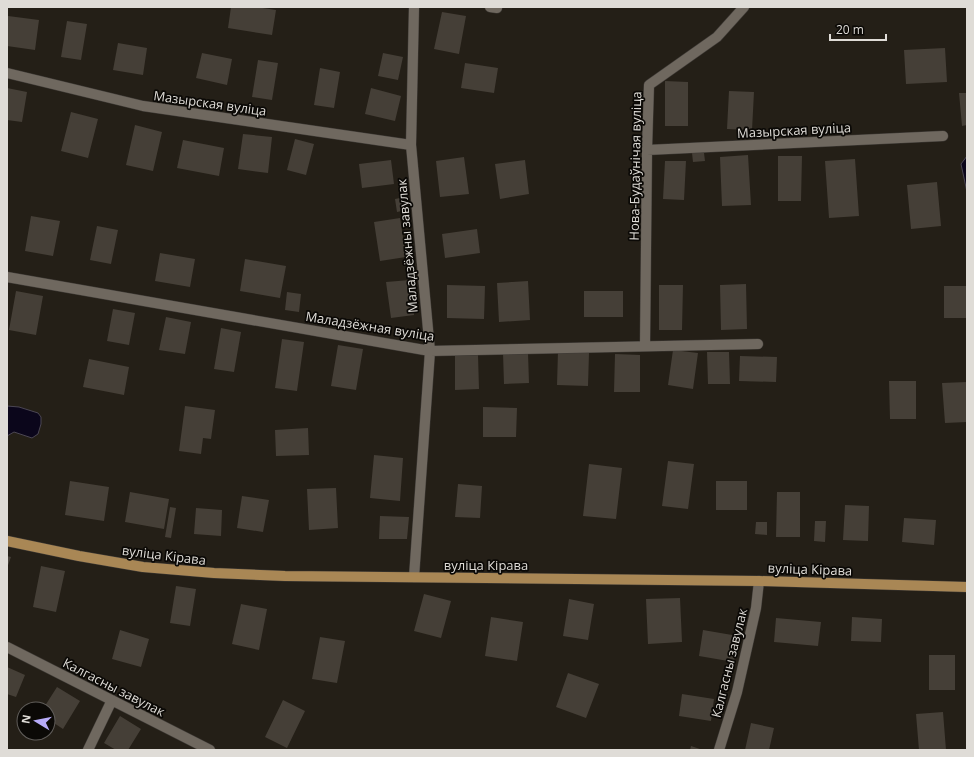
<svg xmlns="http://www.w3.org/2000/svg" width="974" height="757" font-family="'Open Sans',sans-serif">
<rect width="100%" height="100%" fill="#241f17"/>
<!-- water -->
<path fill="#0b061b" stroke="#4b4653" d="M967 156V192L961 164Z
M7 406 19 407 38 413 41 417V424L38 434 32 438 14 432 7 436Z"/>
<!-- building -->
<path fill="#453f37" d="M231 7H256L276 10 272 35 228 28Z
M442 12 466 16 459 54 434 49Z
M8 16 39 20 35 50 7 46Z
M67 21 87 24 81 60 61 57Z
M118 43 147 48 143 75 113 70Z
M945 48 947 82 906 84 904 50Z
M202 53 232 59 227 85 196 78Z
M383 53 403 57 398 80 378 76Z
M258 60 278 63 272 100 252 97Z
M465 63 498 68 494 93 461 88Z
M320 68 340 72 334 108 314 105Z
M665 81 688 82V126H665Z
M7 88 27 92 22 122 7 120Z
M371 88 401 96 395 121 365 114Z
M729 91 754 92 752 130 727 129Z
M959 93H967V125L962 126Z
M71 112 98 119 88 158 61 151Z
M135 125 162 132 153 171 126 165Z
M243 134 272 137 268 173 238 169Z
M295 139 314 144 306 175 287 170Z
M183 140 224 148 219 176 177 168Z
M692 153H704L705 161 693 162Z
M748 155 751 205 722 206 720 157Z
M778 156H802L801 201H778Z
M464 157 469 194 440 197 436 161Z
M855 159 859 216 829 218 825 161Z
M391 160 394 184 362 188 359 164Z
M525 160 529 194 500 199 495 164Z
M665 161H686L684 200 663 199Z
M937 182 941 226 911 229 907 185Z
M405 197 406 210 397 212 395 199Z
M31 216 60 221 53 256 25 251Z
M400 218 406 257 380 261 374 222Z
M97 226 118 230 111 264 90 260Z
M477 229 480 253 445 258 442 234Z
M160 253 195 259 190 287 155 281Z
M245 259 286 266 280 298 240 291Z
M410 280 414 315 391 318 386 282Z
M528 281 530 320 499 322 497 283Z
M746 284 747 329 721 330 720 285Z
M447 285 485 286 484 319 447 318Z
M659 285H683L682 330H659Z
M944 286H967V318H944Z
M16 291 43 296 36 335 9 330Z
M584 291H623V317H584Z
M287 292 301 294 299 312 285 310Z
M113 309 135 313 129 345 107 341Z
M166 317 191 322 185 354 159 350Z
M221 328 241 332 234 372 214 369Z
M282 339 304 342 297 391 275 388Z
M338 345 363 349 356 390 331 386Z
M673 350 698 353 693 389 668 385Z
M558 351 589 353 588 386 557 385Z
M707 352H729L730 384H708Z
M503 353H528L529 383 504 384Z
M615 354 640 355V392H614Z
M478 355 479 389 455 390V356Z
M740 356 777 357 776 382 739 381Z
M89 359 129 367 124 395 83 387Z
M889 381H916V419H890Z
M967 382V422L945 423 942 383Z
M185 406 215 410 211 439 203 438 201 454 179 451Z
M483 407 517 408 516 437H483Z
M308 428 309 455 276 456 275 430Z
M374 455 403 458 400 501 370 498Z
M668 461 694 464 688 509 662 506Z
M589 464 622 468 616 519 583 516Z
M70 481 109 487 104 521 65 515Z
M716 481H747V510H716Z
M458 484 482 486 480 518 455 517Z
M336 488 338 528 309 530 307 489Z
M130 492 169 499 164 529 125 522Z
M777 492H800V537H776Z
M242 496 269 500 263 532 237 528Z
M845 505 869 506 868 541 843 540Z
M170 507 176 508 171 538 165 537Z
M196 508 222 510 221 536 194 534Z
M380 516 409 517 407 539H379Z
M904 518 936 520 934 545 902 542Z
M815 521H826L825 542 814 541Z
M756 522H767V535L755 534Z
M7 556 11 557 7 568Z
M41 566 65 571 56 612 33 607Z
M176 586 196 589 190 626 170 623Z
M424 594 451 601 441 638 414 631Z
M680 598 682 642 648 644 646 599Z
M569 599 594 604 588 640 563 636Z
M241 604 267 609 259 650 232 644Z
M491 617 523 622 517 661 485 656Z
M852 617 882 619 881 642 851 641Z
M776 618 821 622 818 646 774 642Z
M120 630 149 639 141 667 112 659Z
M703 630 738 636 734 662 699 656Z
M320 637 345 641 337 683 312 679Z
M929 655H955V690H929Z
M7 667 25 675 16 697 7 694Z
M568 673 599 684 586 718 556 707Z
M57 687 80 701 63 729 48 719V709H43Z
M682 694 714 699 711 721 679 716Z
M283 700 305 711 287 748 265 737Z
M943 712 946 750H919L916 714Z
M120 716 141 729 128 750H116L104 743Z
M751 723 774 728 769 750H745Z
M691 746 703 750H690Z"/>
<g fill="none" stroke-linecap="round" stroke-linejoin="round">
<!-- minor casing -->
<g stroke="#3f3b37" stroke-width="11">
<path id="minor" d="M414 7 411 145 430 351 414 577
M490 7 497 8
M7 73 143 106 411 145
M647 150 943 136
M7 277 430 351 758 344
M645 346 647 150 649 85 717 37 744 7
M7 647 210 750
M88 750 112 700
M719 750 737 692 756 608 759 581"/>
</g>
<!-- major casing -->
<g stroke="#3f3b37" stroke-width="11">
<path id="major" d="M7 541 79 556 143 567 214 573 285 576 759 581 967 587"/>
</g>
<!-- minor -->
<use href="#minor" stroke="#6f685f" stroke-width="10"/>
<!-- major -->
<use href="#major" stroke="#a98755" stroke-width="10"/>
</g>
<g text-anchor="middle" stroke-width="3.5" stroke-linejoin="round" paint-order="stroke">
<!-- street labels -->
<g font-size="13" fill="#dfdcd7" stroke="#0b0906">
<text transform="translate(210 103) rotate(8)" y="5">Мазырская вуліца</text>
<text transform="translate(794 130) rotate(-3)" y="5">Мазырская вуліца</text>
<text transform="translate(635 166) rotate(-89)" y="5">Нова-Будаўнічая вуліца</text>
<text transform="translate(407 246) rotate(-95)" y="5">Маладзёжны завулак</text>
<text transform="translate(370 326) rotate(9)" y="5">Маладзёжная вуліца</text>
<text transform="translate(164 555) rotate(7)" y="5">вуліца Кірава</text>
<text x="486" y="570">вуліца Кірава</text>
<text transform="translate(810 569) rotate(2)" y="5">вуліца Кірава</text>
<text transform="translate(729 663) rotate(-76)" y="5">Калгасны завулак</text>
<text transform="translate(114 687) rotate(27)" y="5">Калгасны завулак</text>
</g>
</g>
<!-- border -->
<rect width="974" height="757" fill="none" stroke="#dfdcd7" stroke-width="16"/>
<!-- north arrow -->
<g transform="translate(36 721) rotate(280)"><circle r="19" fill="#0b0906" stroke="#605d5a"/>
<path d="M0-3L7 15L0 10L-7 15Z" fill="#b7abf8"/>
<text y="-6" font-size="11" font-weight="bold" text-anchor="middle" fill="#dfdcd7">N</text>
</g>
<!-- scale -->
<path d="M830 34v6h56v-6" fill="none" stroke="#dfdcd7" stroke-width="2"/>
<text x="836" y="34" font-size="12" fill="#dfdcd7" stroke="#0b0906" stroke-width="3" paint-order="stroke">20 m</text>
</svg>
